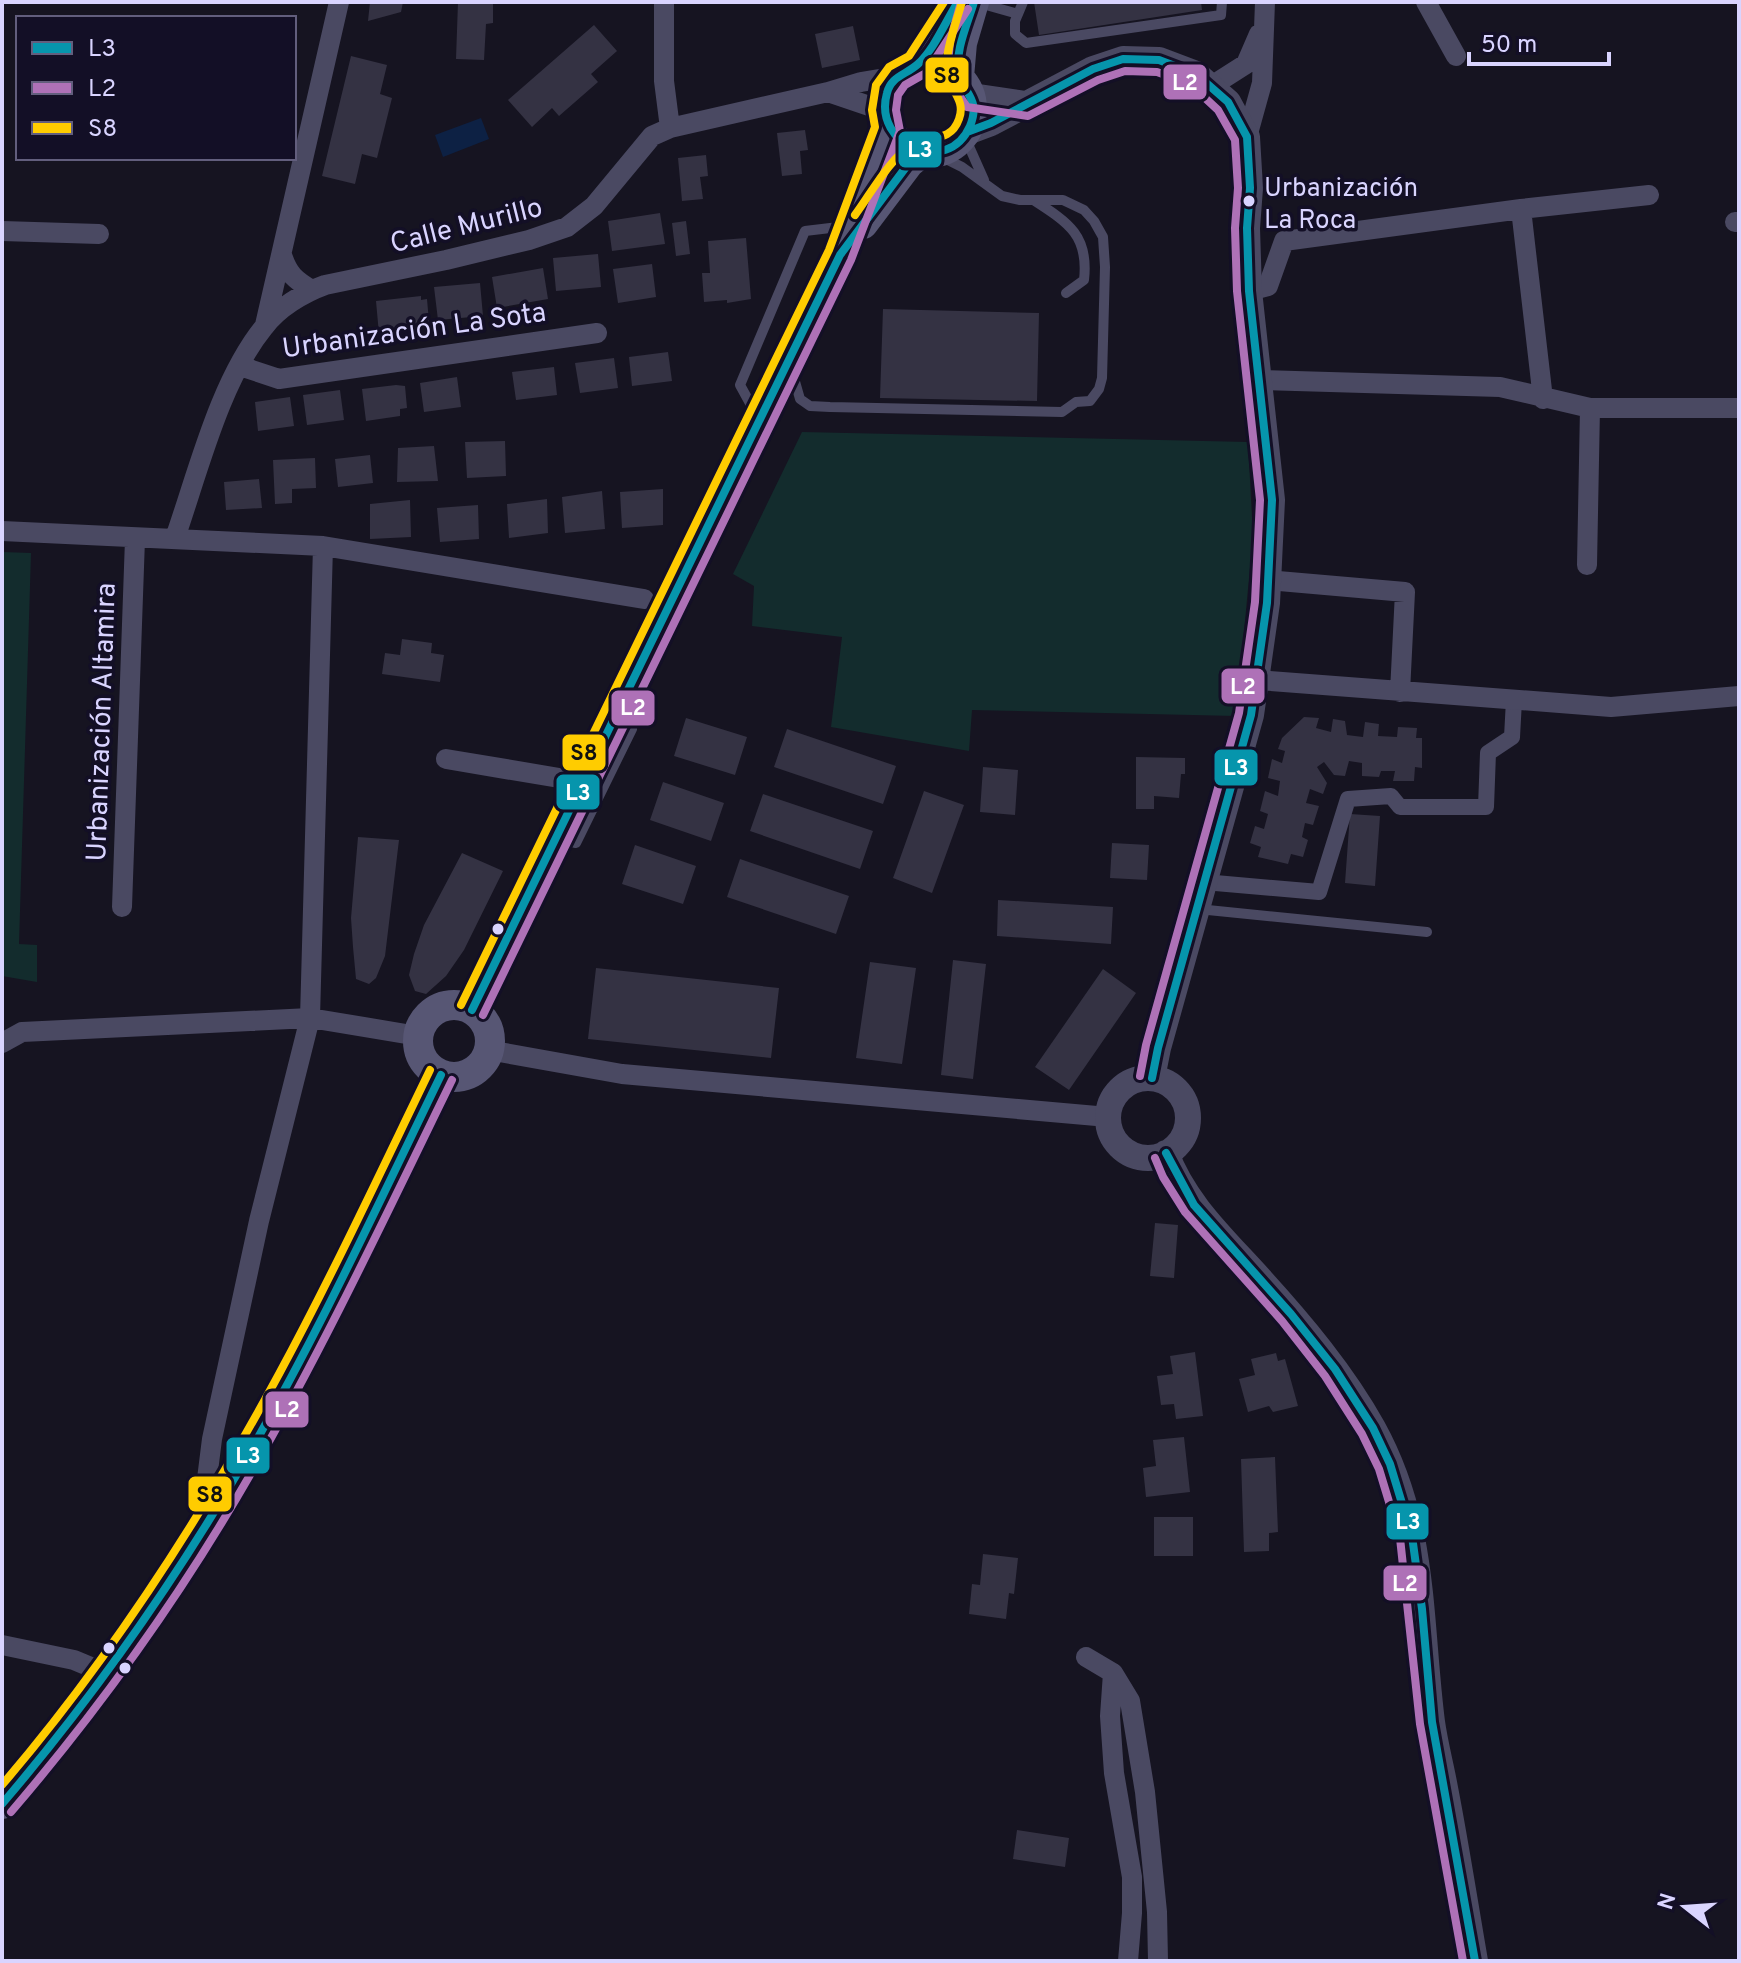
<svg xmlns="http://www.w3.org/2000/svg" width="1741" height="1963" font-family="Overpass,sans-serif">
<rect width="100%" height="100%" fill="#161421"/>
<!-- green -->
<path fill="#132c2d" d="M802 432 1248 442 1253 536 1236 716 972 710 969 751 831 727 842 637 752 626 754 586 733 574Z
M2 552 31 553 19 944 37 945V982L2 976Z"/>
<!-- water -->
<path fill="#0d2144" d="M481 118 489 139 443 157 435 135Z"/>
<!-- building -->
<path fill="#343243" d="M370 2H403L401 12 368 21Z
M458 2H493V23L486 24 484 60 456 59Z
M1034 2H1201L1202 10 1039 35Z
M594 25 617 51 591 74 598 82 559 116 552 108 532 127 508 100Z
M853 26 860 60 822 68 815 34Z
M351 56 387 65 380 94 392 98 377 158 362 154 355 184 322 176Z
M805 130 808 150 800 151 802 174 782 176 777 133Z
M706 155 708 176 700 177 703 199 682 201 678 158Z
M660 213 665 244 612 251 608 221Z
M686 221 690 254 676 256 672 223Z
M746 238 751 299 727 303V300L704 302 702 273H710L708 241Z
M598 254 601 287 556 291 553 258Z
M652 264 656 297 618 303 613 269Z
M543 268 548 299 497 308 492 277Z
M480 283 483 316 438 320 434 287Z
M421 296V300L427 299 429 322H424L425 329 379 334 376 301Z
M883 309 1039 313 1037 401 880 398Z
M668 352 672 381 632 386 629 357Z
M614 358 618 388 580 393 575 363Z
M554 367 557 395 516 400 512 372Z
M457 377 461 407 424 412 420 383Z
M396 385 405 386 407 408 400 409V416L366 421 362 389Z
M340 390 344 420 307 425 303 395Z
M290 397 294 426 258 431 255 402Z
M505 441 506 476 467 478 465 442Z
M434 446 438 481 397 482 398 448Z
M370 455 373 483 338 487 335 459Z
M315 458 316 488 292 489V503L275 504 273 460Z
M259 479 262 508 226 510 224 482Z
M663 489V525L622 528 620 492Z
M602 491 605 529 565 533 562 497Z
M547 499 548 533 509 538 507 504Z
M410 500 411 537 370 539V504Z
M478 505 479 539 440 542 437 508Z
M402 639 432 643 431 653 444 655 440 682 382 674 385 653 400 655Z
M1304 717 1319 718 1316 728 1331 732 1333 719 1345 721 1347 735 1363 737 1365 722 1379 724 1378 736 1397 737 1398 727 1417 728 1416 738H1422V768L1415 767 1414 781H1393L1395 771H1381L1379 777 1362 776V763L1349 761 1345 776 1334 775 1324 762 1317 767 1327 783 1323 794 1310 789 1306 803 1319 806 1313 825 1305 823 1302 837 1308 840 1303 857 1291 854 1288 864 1258 857 1261 847 1250 843 1255 826 1264 829 1268 814 1260 811 1265 791 1278 796 1280 781 1268 778 1272 759 1282 763 1285 751 1278 749 1282 738Z
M686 718 747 737 735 775 674 756Z
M787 729 896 766 883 804 774 767Z
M1136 757 1185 758V774H1181L1179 798 1154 796V809H1136Z
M983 767 1018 770 1015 815 980 812Z
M663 782 724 803 711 841 650 820Z
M924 791 964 805 932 893 893 878Z
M763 794 873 831 860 869 750 831Z
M1350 814 1380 816 1375 886 1345 883Z
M358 837 399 840 385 956 376 978 369 984 356 979 353 947 351 918Z
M1112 843 1149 845 1147 880 1110 878Z
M635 845 696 866 683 904 622 884Z
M462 853 503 871 464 950 446 976 426 994 415 991 409 975 414 954 424 925Z
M740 859 849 896 836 934 727 897Z
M998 900 1113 907 1111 944 997 936Z
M953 960 986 964 973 1079 941 1075Z
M870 962 916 968 902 1064 856 1058Z
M596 968 779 988 771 1058 588 1039Z
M1103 969 1136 993 1069 1090 1035 1067Z
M1155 1223 1178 1225 1174 1278 1150 1276Z
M1195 1352 1203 1416 1176 1419 1174 1404 1161 1405 1157 1376 1173 1374 1170 1356Z
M1276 1353 1278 1361 1285 1359 1298 1406 1273 1412 1269 1406 1248 1412 1239 1379 1255 1375 1251 1359Z
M1184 1437 1190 1492 1146 1497 1143 1468 1156 1466 1153 1440Z
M1275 1457 1278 1532 1269 1533V1551L1244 1552 1241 1459Z
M1154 1517H1193V1556H1154Z
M983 1554 1018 1558 1014 1594 1009 1593 1006 1619 969 1614 972 1584 980 1585Z
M1017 1830 1069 1838 1065 1867 1013 1859Z"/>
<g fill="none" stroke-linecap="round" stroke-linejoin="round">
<!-- service -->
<path stroke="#4a4962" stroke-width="10" d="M979 3 1018 14 1023 2
M1018 14 1015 21V34L1026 43 1221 15 1222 2
M964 135 984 180
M1035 201C1069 223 1089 236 1084 280L1066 293
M792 371 800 399 810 406 830 407 1062 412 1076 402 1090 401 1099 389 1102 378 1105 267 1103 237 1094 221 1084 210 1063 200H1020L1002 196 962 167 934 153
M757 416 740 385 805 231 847 226
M558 839 576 843 632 729 617 718
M1198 909 1427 932"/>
<!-- pedestrian -->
<path stroke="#4a4962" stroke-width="16" d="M1204 882 1319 892 1348 799 1391 796 1400 807H1486L1488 753 1512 737 1514 700"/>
<!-- minor -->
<path stroke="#4a4962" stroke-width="20" d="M664 2V81L670 128
M1426 2 1456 56
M1210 87 1246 64 1259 34
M828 92 884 111
M1247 137 1262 83 1265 2
M1521 209 1649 195
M1735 222H1739
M2 231 99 234
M282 255C288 274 295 280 312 290
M1249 291 1268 286 1284 241 1521 209 1543 399
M265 325 339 2
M240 366 279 379 597 333
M1258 380 1500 387 1590 408H1739
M2 531 323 546 644 599
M175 538C198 472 220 381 264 327 278 308 303 293 325 285L446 260 529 240 567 227 594 206 652 136 670 128 828 92 861 82 897 76
M1587 565 1590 408
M1268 580 1405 592 1400 692
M1258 680 1611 707 1739 696
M446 759 583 782
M122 907 135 539
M2 1043 22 1032 310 1018 418 1036
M488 1050 622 1074 1108 1117
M219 1502 207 1479 212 1439 259 1221 310 1018 323 546
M2 1645 74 1660 105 1673
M1086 1657 1113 1673 1130 1701 1145 1792 1157 1912 1158 1961
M1113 1673 1110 1716 1114 1773 1132 1877V1913L1128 1961"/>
<!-- tertiary -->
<path stroke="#4a4962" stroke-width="26" d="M972 96 1026 104
M967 132 991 123 1093 69 1123 59 1159 60 1196 74 1228 102 1247 137 1250 188 1247 228 1249 291 1272 500 1267 603 1251 715 1158 1048 1152 1078
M1108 1118a40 40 0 1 1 80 0a40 40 0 1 1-80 0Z
M1166 1153C1184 1203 1225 1240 1260 1279 1301 1324 1343 1374 1373 1428 1426 1524 1419 1619 1432 1722 1435 1744 1441 1766 1445 1788 1456 1845 1465 1903 1475 1961"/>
<!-- secondary -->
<path stroke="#575674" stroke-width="30" d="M884 109a44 44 0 1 1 88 0a44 44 0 1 1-88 0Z
M917 65 958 2
M959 77 962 43 974 2
M863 224 909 163 921 153
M418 1041a36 36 0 1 1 72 0a36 36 0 1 1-72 0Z
M472 1010 840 255 888 128
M2 1804C104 1688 192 1556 267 1421 330 1309 384 1191 441 1075"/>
<!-- bus-1 casing -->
<g stroke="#130f26" stroke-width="14">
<path id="bus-1" d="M958 2C945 22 935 48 918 64 906 75 891 76 887 93 872 146 948 177 970 126 981 99 964 94 959 74 954 52 968 23 974 2
M967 132 991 123 1093 69 1123 59 1159 60 1196 74 1228 102 1247 137 1250 188 1247 228 1249 291 1272 500 1267 603 1251 715 1158 1048 1152 1078
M472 1010 840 255 909 163 921 153
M1166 1153 1194 1205 1291 1314 1335 1369 1373 1428 1390 1464 1412 1536 1422 1609 1432 1722 1475 1961
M2 1804C90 1701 168 1591 237 1474 313 1345 376 1209 441 1075"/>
</g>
<!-- bus-2 casing -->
<g stroke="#130f26" stroke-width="14">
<path id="bus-2" d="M961 2 950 41 947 77 967 107 1028 116 1098 80 1125 71 1157 72 1190 84 1218 110 1235 140 1238 188 1235 228 1237 291 1260 500 1255 602 1239 713 1146 1045 1140 1076
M483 1015 851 260 900 131 896 110 898 95 905 85 926 73 968 9
M1155 1158 1163 1177 1185 1212 1282 1321 1325 1376 1362 1434 1379 1469 1400 1538 1420 1724 1463 1961
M11 1812C101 1707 181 1595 250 1475 324 1347 387 1213 452 1080"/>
</g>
<!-- bus-3 casing -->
<g stroke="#130f26" stroke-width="14">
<path id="bus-3" d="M855 215C872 192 889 159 913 144 929 134 950 144 959 119 967 98 946 88 946 68 947 46 956 23 962 2
M461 1005 829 250 875 127 872 110 876 85 889 67 909 56 944 2
M2 1785C110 1659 200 1520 279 1374 333 1274 381 1171 430 1070"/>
</g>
<!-- bus-1 -->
<use href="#bus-1" stroke="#0695ac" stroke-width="8"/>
<!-- bus-2 -->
<use href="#bus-2" stroke="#ae71b7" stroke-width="8"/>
<!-- bus-3 -->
<use href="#bus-3" stroke="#fc0" stroke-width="8"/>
</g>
<!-- markers -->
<g fill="#d9d4ff" stroke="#130f26" stroke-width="3">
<circle cx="1249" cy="201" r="7"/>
<circle cx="498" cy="929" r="7"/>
<circle cx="109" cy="1648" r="7"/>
<circle cx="125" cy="1668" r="7"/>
</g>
<g text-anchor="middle" stroke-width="7" stroke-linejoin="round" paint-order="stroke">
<!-- bus labels -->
<g font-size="26" fill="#d9d4ff" stroke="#130f26" text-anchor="start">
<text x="1264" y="196">Urbanización<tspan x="1264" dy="32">La Roca</tspan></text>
</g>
<!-- street labels -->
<g font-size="28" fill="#d9d4ff" stroke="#130f26">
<text transform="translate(466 224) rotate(-14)" y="10">Calle Murillo</text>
<text transform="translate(414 329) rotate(-8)" y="10">Urbanización La Sota</text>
<text transform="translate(100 722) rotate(-88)" y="10">Urbanización Altamira</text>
</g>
</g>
<g stroke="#130f26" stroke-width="3">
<rect x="924" y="56" width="46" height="38" rx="8" fill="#fc0"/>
<rect x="1162" y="63" width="46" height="38" rx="8" fill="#ae71b7"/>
<rect x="897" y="130" width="46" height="39" rx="8" fill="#0695ac"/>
<rect x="1220" y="667" width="46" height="38" rx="8" fill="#ae71b7"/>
<rect x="610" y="689" width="46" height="38" rx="8" fill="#ae71b7"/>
<rect x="561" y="733" width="46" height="39" rx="8" fill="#fc0"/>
<rect x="1213" y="748" width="46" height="39" rx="8" fill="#0695ac"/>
<rect x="555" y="773" width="46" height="38" rx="8" fill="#0695ac"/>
<rect x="264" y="1390" width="46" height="39" rx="8" fill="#ae71b7"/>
<rect x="225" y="1436" width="46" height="39" rx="8" fill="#0695ac"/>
<rect x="187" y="1475" width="46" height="38" rx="8" fill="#fc0"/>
<rect x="1385" y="1502" width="45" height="39" rx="8" fill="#0695ac"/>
<rect x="1382" y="1564" width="46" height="38" rx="8" fill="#ae71b7"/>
</g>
<g font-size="22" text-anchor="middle" font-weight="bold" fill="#fff">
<text x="1185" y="90">L2</text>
<text x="920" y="157">L3</text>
<text x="1243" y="694">L2</text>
<text x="633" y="715">L2</text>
<text x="1236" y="775">L3</text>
<text x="578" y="800">L3</text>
<text x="287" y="1417">L2</text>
<text x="248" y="1463">L3</text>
<text x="1408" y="1529">L3</text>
<text x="1405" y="1591">L2</text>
</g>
<g font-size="22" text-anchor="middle" font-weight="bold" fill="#111">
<text x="947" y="83">S8</text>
<text x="584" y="760">S8</text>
<text x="210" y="1502">S8</text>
</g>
<!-- border -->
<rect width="1741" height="1963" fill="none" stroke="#d9d4ff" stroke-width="8"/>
<!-- legend -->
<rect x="16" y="16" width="280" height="144" fill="#130f26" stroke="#625e7d" stroke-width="2"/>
<rect x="32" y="42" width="40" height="12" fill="#0695ac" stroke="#625e7d" stroke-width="2"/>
<text x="88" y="56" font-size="24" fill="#d9d4ff">L3</text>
<rect x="32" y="82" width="40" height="12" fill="#ae71b7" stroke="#625e7d" stroke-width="2"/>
<text x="88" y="96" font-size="24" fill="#d9d4ff">L2</text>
<rect x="32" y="122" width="40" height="12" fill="#ffcc00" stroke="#625e7d" stroke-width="2"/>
<text x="88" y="136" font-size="24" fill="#d9d4ff">S8</text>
<!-- north arrow -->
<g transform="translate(1685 1907) rotate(287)" stroke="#130f26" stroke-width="6" paint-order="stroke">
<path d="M0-6L14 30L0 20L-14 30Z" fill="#d9d4ff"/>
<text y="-12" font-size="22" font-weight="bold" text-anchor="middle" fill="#d9d4ff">N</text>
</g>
<!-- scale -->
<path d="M1469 52v12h140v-12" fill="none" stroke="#d9d4ff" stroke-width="4"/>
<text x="1481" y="52" font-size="24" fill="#d9d4ff" stroke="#130f26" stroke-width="6" paint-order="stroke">50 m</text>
</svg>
